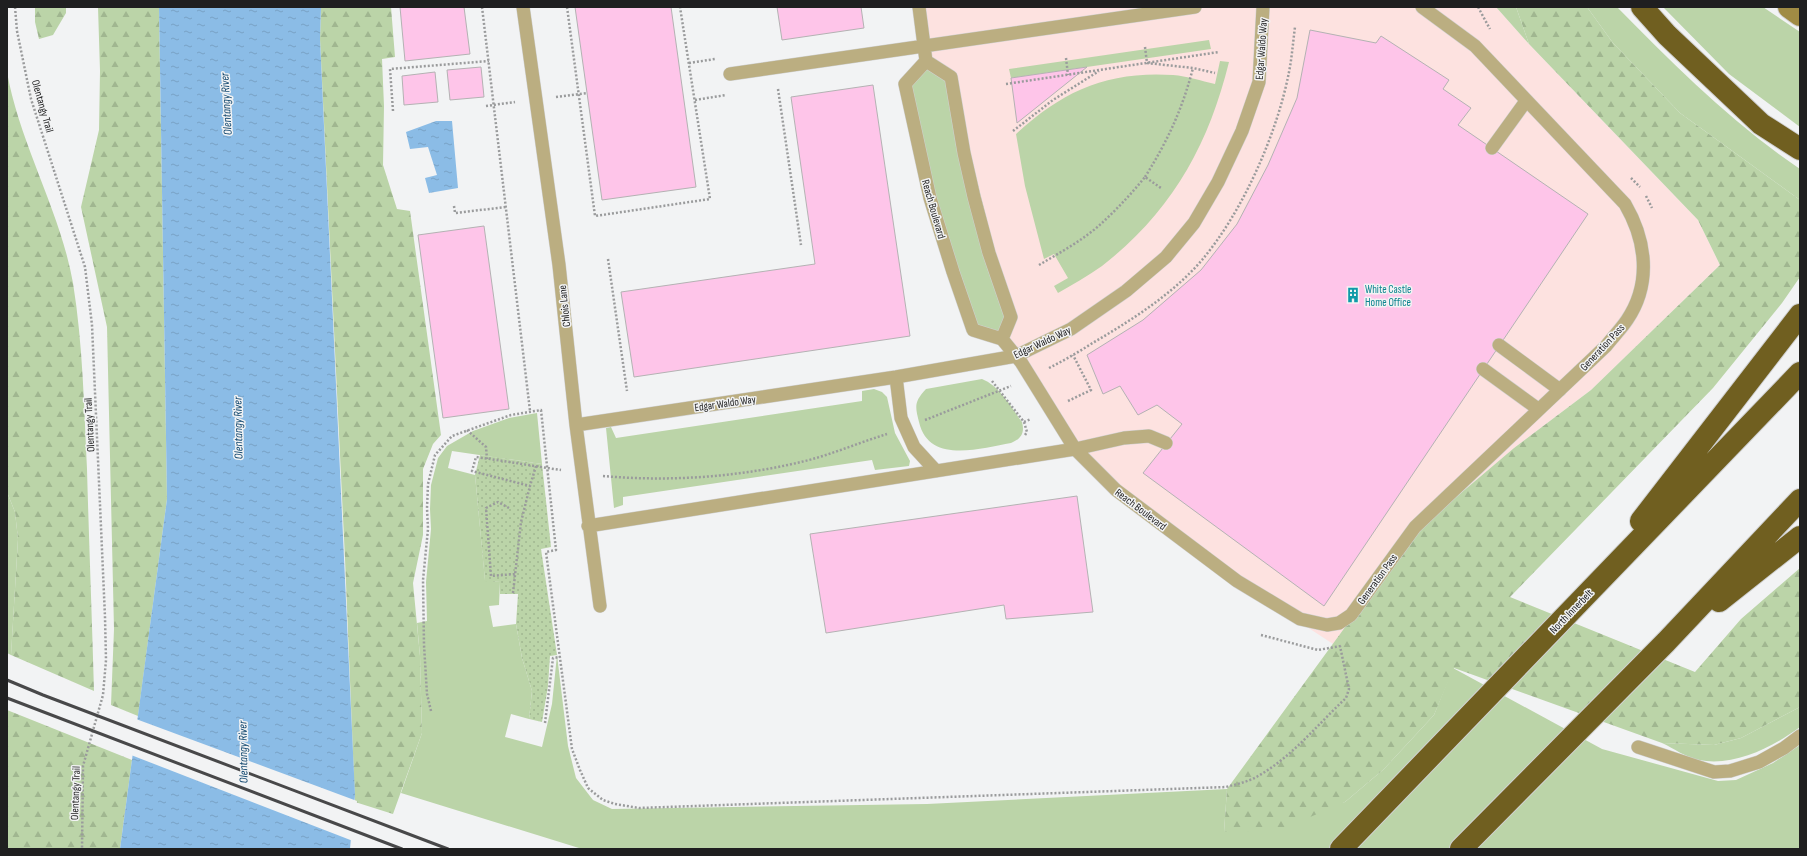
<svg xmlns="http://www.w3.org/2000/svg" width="1807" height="856" font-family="'Sofia Sans Condensed',sans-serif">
<defs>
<pattern id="forest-firs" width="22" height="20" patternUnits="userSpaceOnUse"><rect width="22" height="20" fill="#bbd4a8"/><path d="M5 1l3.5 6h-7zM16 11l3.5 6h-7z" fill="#a0b690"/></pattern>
<pattern id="park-dots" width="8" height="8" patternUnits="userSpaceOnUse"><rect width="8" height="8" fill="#bbd4a8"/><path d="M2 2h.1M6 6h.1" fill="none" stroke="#a0b690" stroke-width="1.8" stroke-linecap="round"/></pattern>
<pattern id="water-ripples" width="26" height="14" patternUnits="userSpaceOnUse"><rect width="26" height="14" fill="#8bbce6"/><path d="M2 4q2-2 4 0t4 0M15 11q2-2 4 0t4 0" fill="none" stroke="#78a1c5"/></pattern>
</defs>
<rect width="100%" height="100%" fill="#f2f3f4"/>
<!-- commercial -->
<path fill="#fde2e0" d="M919 7H1496L1529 44 1698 220 1720 265 1591 390 1514 448 1428 521 1378 582 1333 644 1237 581 1075 449 1002 339 926 61Z"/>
<!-- grass -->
<path fill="#bbd4a8" d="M1496 7H1516L1529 44Z
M1587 7H1617C1674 65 1732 123 1800 169V200L1680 113 1613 43Z
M1663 7H1763L1800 32V127L1729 74Z
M1209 40 1211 49 1011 78 1009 69Z
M926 61 951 77 1011 317 1002 339 973 330 905 84Z
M1220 61 1229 62C1208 147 1171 212 1102 266 1088 276 1072 285 1058 293L1054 286 1068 278 1054 254 1044 259 1025 186 1016 134C1064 90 1108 71 1173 75 1187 76 1201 81 1215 84Z
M982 379C1000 386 1011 407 1022 422 1025 433 1021 439 1011 443 981 448 929 465 919 422 915 406 914 402 926 389Z
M874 389 882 392 887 397 895 433 910 461 909 466 875 470 872 460 623 497V505L614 508 606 428 611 427 616 438 862 401V391Z
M537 413 542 464 452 451 448 468 475 475 485 580 500 582 499 605 489 606 493 627 516 624 522 658 532 691 529 719 511 714 505 737 542 747 552 704 557 655 568 746 576 778 593 800 612 809 927 804 1227 789 1224 832 1345 802 1384 769 1434 715 1453 668 1602 749 1718 781 1736 780 1773 763 1800 745V849L579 848 401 793 422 733 420 656 417 623 427 621 426 582 431 529 430 509 431 485 438 458 447 446 473 431 509 418Z
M7 492 15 512 18 539 11 655 7 653Z
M1800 707V727C1773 747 1734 767 1699 760 1687 758 1673 748 1662 743L1714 745 1741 738Z"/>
<!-- forest -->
<path fill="url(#forest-firs)" d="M35 7H66V13L53 35 39 39 35 22Z
M98 7H159L167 499 138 716 111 705 114 629 107 327 81 207 99 130 100 71Z
M321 7H391L395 57 382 59 384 106 383 165 397 209 410 211 441 435 433 444 423 469V535L413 583 420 656 422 733 393 814 355 802 345 559 320 39Z
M1516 7H1587L1613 43 1680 113 1800 200V277L1782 303 1713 388 1510 597 1695 672 1741 619 1800 568V707L1741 738 1714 745 1662 743 1454 668 1434 715 1384 769 1345 802 1280 830 1224 832 1227 789 1378 582 1428 521 1514 448 1591 390 1720 265 1698 220 1529 44Z
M7 72C20 145 60 210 73 283 83 345 84 407 87 469 89 543 92 617 94 691L11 655 18 539 15 512 7 492Z
M7 710 132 760 120 849H7Z"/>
<!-- park -->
<path fill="url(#park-dots)" d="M480 455 542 464 551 547 541 549 557 655 550 656 548 686 542 722 529 719 532 691 522 658 516 624 518 594H500V582L485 581 475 475Z"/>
<!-- water -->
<path fill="url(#water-ripples)" d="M159 7H321L320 39 355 795 350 849H120L167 499Z
M436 121H452L458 188 429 193 425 178 437 175 428 147 410 149 406 132Z"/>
<!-- pier -->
<path fill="#f2f3f4" d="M136 719 357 801 353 841 131 755Z"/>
<!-- building -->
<path fill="#fec5e9" stroke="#b4b2b3" d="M400 7H464L470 54 405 61Z
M575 7H671L696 187 602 200Z
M777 7H861L864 28 782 40Z
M1310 30 1376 43 1381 36 1449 80 1443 89 1471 108 1458 125 1588 214 1324 606 1143 473 1182 424 1157 405 1138 415 1120 386 1103 394 1087 355 1143 320 1201 270 1237 224 1268 165 1297 98Z
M481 67 484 97 450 100 447 70Z
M1087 67 1017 123 1011 78Z
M435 72 438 102 404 105 402 76Z
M873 85 910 336 634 377 621 292 815 264 791 97Z
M484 226 509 409 443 418 418 235Z
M1077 496 1093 612 1006 619 1004 605 826 633 810 534Z"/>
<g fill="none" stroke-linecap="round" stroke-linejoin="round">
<!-- lane casing -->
<g stroke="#d0d1d2" stroke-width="14">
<path id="lane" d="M523 7 559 265 576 425 600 606
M919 7 926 61 951 77 964 153 974 197 989 253 1011 317 1002 339
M926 61 905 84 930 198 953 272 973 330 1002 339 1021 362 1075 449 1116 490 1237 581 1300 619 1327 625 1339 623 1351 615 1415 527 1606 346C1613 337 1621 329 1627 320 1652 283 1646 240 1625 204L1475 46 1422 7
M730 74 1195 7
M1492 148 1526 101
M1499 345 1560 390
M1483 369 1538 409
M896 377 901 418 914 447 936 471
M576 425 896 377 1016 356 1071 329 1126 291 1166 257 1194 223 1218 182 1242 131 1259 82 1263 7
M588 526 1075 449 1124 438 1149 436 1166 443
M1638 747 1714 772 1730 771 1759 762 1784 748 1800 736"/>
</g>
<!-- secondary casing -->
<g stroke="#d0d1d2" stroke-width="24">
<path id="secondary" d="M1789 7 1800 15"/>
</g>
<!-- highway casing -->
<g stroke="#d0d1d2" stroke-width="24">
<path id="highway" d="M1642 7 1667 35 1761 124 1800 149
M1641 521 1800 315
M1719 601 1800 537
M1341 849 1800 373
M1461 849 1666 642 1800 500"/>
</g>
<!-- path -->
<path stroke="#9a9b9c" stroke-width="2.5" stroke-dasharray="2 2" stroke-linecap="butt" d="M15 7 17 31 31 99 85 267 92 325 105 617 106 660 103 695 83 766 82 849
M482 7 530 411
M567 7 595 216 710 199 680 7
M1478 7 1490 29
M1145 47 1147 63 1193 68 1215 73
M1066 58 1068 75
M689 63 715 59
M1006 84 1219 52
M778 89 801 245
M556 97 587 93
M695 100 726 95
M486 106 515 102
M393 111 390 69 489 61
M1013 131 1053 100 1099 71
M1145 177C1168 140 1182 110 1193 68
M1631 178 1640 187
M1646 196 1652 208
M454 206 455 213 506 207
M608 259 627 391
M1039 265C1061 252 1085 239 1103 222 1118 208 1132 193 1145 177L1161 188
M1049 368C1063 361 1077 353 1091 344 1130 321 1172 295 1202 260 1243 211 1277 134 1289 72 1292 57 1293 42 1295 27
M992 381 1024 422 1031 419
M1068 401 1091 390 1073 355
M925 420 1011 386
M1024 422 1027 432 1025 435
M467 430 486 447 487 459
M536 466 530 486 472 471 476 457C505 461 533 466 561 470
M603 476C671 482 742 477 809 460 835 453 861 442 887 434
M509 508 498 502 486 508 491 576 515 574
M513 593 521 522 530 486
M1261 635 1318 650 1341 646
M431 711 427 694 424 645 423 580 428 529 427 508 428 484 435 455 452 436 511 415 541 410 556 550 546 552 572 749 580 770 588 788 603 800 615 804 639 808 1226 787C1237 784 1248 782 1258 776 1292 757 1318 724 1346 698L1349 689 1340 646
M545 723 553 658 560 657"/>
<!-- lane -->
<use href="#lane" stroke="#bbae81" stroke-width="13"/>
<!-- secondary -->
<use href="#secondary" stroke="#a08b44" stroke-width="22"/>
<!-- highway -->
<use href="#highway" stroke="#705f20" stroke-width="22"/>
<!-- rail -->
<path stroke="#484849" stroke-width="3" d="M7 680 43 695 448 849
M7 698 402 849"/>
</g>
<!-- icons -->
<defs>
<g id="building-bare" transform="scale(1.2)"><path d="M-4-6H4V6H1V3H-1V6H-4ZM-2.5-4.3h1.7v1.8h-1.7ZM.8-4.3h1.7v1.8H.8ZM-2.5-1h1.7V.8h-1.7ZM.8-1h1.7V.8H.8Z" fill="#0f9aa8" stroke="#f2f3f4" stroke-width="2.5" paint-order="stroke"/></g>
</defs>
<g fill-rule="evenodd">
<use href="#building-bare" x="1353" y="295"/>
</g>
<g text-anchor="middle" stroke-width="3" stroke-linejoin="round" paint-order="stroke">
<!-- street labels -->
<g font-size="11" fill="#1f1f20" stroke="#f2f3f4">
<text transform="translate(1261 49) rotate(-86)" y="4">Edgar Waldo Way</text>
<text transform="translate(43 106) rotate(74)" y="4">Olentangy Trail</text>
<text transform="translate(934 209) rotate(74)" y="4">Reach Boulevard</text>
<text transform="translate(564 306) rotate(-96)" y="4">Chlois Lane</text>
<text transform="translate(1042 342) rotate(-25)" y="4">Edgar Waldo Way</text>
<text transform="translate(1602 347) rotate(-47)" y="4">Generation Pass</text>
<text transform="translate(725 403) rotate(-8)" y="4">Edgar Waldo Way</text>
<text transform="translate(89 425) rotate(-93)" y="4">Olentangy Trail</text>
<text transform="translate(1141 509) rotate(37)" y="4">Reach Boulevard</text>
<text transform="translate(1377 579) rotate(-54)" y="4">Generation Pass</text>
<text transform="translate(1571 611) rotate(-46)" y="4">North Innerbelt</text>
<text transform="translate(75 793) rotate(-88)" y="4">Olentangy Trail</text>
</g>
<!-- culture labels -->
<g font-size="11" fill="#0d838f" stroke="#f2f3f4" text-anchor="start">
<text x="1365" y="293">White Castle<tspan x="1365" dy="13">Home Office</tspan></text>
</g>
<!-- water labels -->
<g font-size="12" font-style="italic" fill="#0e456d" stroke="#f2f3f4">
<text transform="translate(226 104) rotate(-93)" y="4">Olentangy River</text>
<text transform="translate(238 428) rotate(-91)" y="4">Olentangy River</text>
<text transform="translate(243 752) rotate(-91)" y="4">Olentangy River</text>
</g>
</g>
<!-- border -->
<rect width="1807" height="856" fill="none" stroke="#1f1f20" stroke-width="16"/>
</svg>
